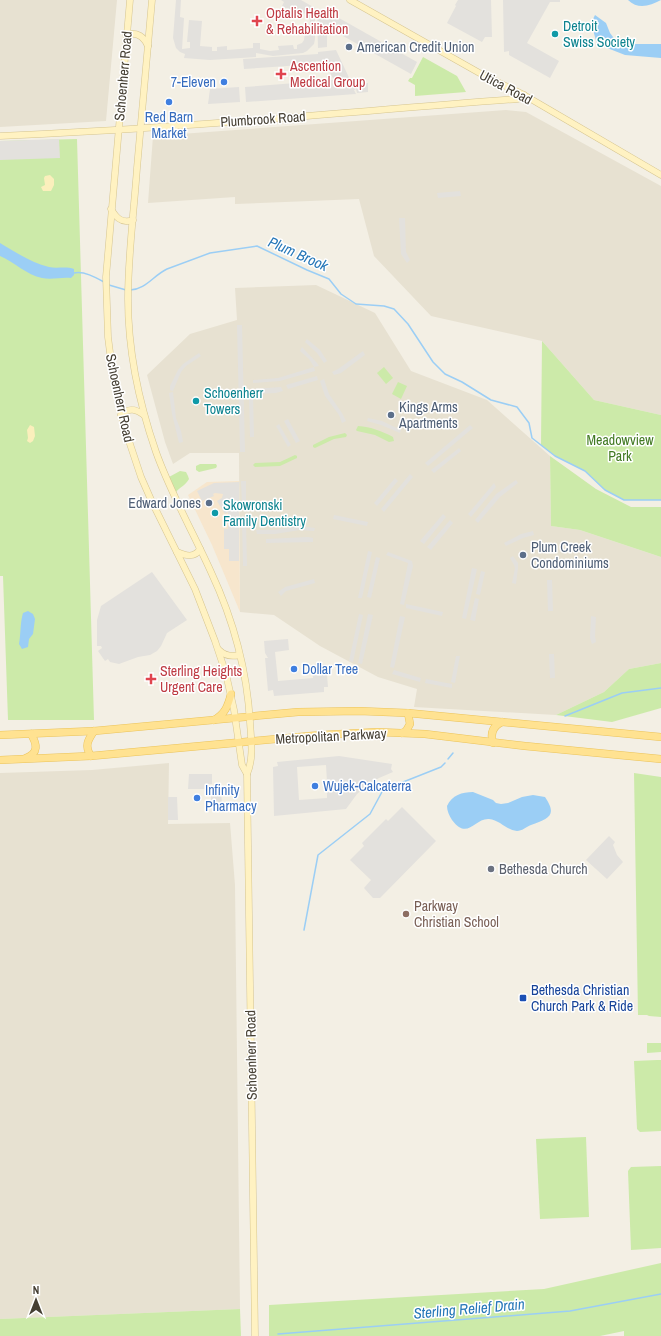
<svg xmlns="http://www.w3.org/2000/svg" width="661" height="1336" font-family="'Archivo Narrow',sans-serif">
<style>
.residential{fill:#e7e1d1}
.commercial{fill:#f7e6cd}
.green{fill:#cceaa9}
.sand{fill:#fbefbc}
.parking{fill:#e3e1dd;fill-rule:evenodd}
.water{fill:#9bcef5}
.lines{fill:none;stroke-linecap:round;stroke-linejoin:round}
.stream{stroke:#9bcef5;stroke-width:1.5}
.secondary-casing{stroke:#d6c590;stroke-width:7}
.primary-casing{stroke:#ebc35a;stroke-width:8}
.secondary{stroke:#fff2c2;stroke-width:6}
.primary{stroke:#ffe291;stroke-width:7}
.health-dot{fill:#e0444e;stroke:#fff;stroke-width:1.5}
.culture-dot{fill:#0f9aa8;stroke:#fff;stroke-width:1.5}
.service-dot{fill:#5c6f8a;stroke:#fff;stroke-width:1.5}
.shop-dot{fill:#3f7fe0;stroke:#fff;stroke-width:1.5}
.worship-dot{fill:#6b7280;stroke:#fff;stroke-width:1.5}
.education-dot{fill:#8d6e63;stroke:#fff;stroke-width:1.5}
.transit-dot{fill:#1a4fb4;stroke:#fff;stroke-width:1.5}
.labels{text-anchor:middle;stroke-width:3;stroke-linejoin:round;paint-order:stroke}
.health-label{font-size:14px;fill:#be3a42;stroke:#fff;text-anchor:start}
.culture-label{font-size:14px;fill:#0d838f;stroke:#fff;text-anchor:start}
.service-label{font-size:14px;fill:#4e5e75;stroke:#fff;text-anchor:start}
.street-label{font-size:14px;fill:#453f33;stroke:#fff}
.shop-label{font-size:14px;fill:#366cbe;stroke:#fff;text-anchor:start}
.park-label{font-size:14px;fill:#427a23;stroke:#fff}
.worship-label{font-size:14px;fill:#5b616d;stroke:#fff;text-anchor:start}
.education-label{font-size:14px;fill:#785e54;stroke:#fff;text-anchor:start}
.transit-label{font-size:14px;fill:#164399;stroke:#fff;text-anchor:start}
.water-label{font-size:15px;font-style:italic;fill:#2677b8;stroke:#fff}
</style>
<rect width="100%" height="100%" fill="#f3efe4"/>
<g class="residential">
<polygon points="0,0 117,0 106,121 0,127"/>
<polygon points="506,110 526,112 661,186 661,415 594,400 542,341 431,316 374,256 359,199 235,204 235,197 148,203 153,136"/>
<polygon points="316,285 375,313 411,371 487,400 550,456 551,526 580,530 661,557 661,663 629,669 604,692 556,715 414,707 417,689 378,677 320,646 274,615 240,612 239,453 190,453 173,464 165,442 147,375 190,334 237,320 235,288"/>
<polygon points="169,763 168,824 230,823 235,885 240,1309 0,1319 0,773 92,770"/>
</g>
<polygon class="commercial" points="239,481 239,494 240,612 212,545 188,495 207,482"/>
<g class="green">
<polygon points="423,57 457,76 466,92 415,96 415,85 408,81 410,78 412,78"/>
<polygon points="77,139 94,720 8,720 3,576 0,576 0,141"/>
<polygon points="542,341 594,400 661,415 661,500 624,500 605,490 585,471 555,456 541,445"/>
<polygon points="384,367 393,378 386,384 377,373"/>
<polygon points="398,382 407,386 401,399 392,394"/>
<path d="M358 426C371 427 382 431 393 437L394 441 389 442 375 435 357 431 356 430Z"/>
<polygon points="345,433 347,435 346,437 334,439 315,448 313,447 313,445 329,437"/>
<polygon points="295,455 297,456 297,458 280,466 255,467 253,465 255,463 280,462"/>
<polygon points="550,456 596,489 631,507 661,507 661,557 580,530 551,526"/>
<polygon points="200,464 216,464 217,466 216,468 199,472 196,470 196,466"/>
<path d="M180 471 186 472 188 476 189 479C186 485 180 487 176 492L169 477Z"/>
<polygon points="661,663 661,708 612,722 556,715 604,692 629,669"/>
<polygon points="634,773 661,777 661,1017 649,1016 647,1015 638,1015"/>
<polygon points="647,1043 661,1043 661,1052 647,1053"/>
<polygon points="657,1060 661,1060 661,1131 640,1132 637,1129 634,1061"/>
<polygon points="586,1137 589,1217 540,1219 536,1139"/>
<polygon points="661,1166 661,1248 631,1250 628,1171 631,1167"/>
<polygon points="661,1263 661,1336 624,1336 624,1331 600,1336 269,1336 269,1305 544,1289"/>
<polygon points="240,1309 241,1336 0,1336 0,1319"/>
</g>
<g class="sand">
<polygon points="50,175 54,179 54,185 51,191 43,191 41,187 45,185 44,178 45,176"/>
<polygon points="30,425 34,427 35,436 33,441 30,443 27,441 28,438 27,430"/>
</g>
<g class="parking">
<polygon points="176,0 181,0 180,17 184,18 182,49 190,48 190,42 187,42 189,20 202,21 200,46 212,47 212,51 217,51 217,47 227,46 227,50 253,48 253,43 260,43 260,49 270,51 279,50 278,46 293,45 294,49 297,49 297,45 302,43 304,40 305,32 309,32 310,19 307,15 297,9 295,13 282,6 284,2 281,0 301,0 315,8 315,39 314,44 307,51 303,53 273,56 256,53 256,57 210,60 184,58 185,54 180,52 176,48 173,38"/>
<polygon points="458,0 491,0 492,37 485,37 482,42 447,23 456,6 455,5"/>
<polygon points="503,0 560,0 560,2 550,2 527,43 559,61 550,78 509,55 509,51 504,52"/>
<polygon points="323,9 417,62 411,74 327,27 327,47 318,48 317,13 321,13"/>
<polygon points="336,50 352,84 368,83 368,92 357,93 356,89 354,90 356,94 246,102 245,87 334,80 327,67 331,65 330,63 244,69 243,59 318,54 318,52"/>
<polygon points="239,87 240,102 208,104 210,89"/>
<polygon points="59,139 60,158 0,160 0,141"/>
<polygon points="460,191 461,196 438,198 437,193"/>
<polygon points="399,218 405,218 406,252 410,260 407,263 401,254"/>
<polygon points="237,325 242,325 245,452 240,452"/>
<polygon points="307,339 320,350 327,361 324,363 317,353 305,342"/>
<polygon points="302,347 317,363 319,366 314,367 315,371 280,381 253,383 253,380 278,378 314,367 309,359 300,351"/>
<polygon points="363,351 365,355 341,373 334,375 332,372 338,369"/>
<polygon points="199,353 201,356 186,366 181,372 173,391 170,390 170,386 178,370 183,364"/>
<polygon points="317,376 318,380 288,389 286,385"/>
<polygon points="324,379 329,394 342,413 346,421 342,423 339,415 325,396 320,381"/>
<polygon points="281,387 283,391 276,393 254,394 254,389"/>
<polygon points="173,392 176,418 181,431 183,442 179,443 172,414 169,393"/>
<polygon points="253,394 254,437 250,437 249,395"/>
<polygon points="368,418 382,421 401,430 400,433 381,425 367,421"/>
<polygon points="288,419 300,441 296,443 284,421"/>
<polygon points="279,424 291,445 288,447 276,426"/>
<polygon points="470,425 473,428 428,466 425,463"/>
<polygon points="459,448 461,451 434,473 431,470"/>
<polygon points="410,474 413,477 384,512 381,509"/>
<polygon points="395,478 398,481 377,506 374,503"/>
<polygon points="516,480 518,483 500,497 478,523 475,520 496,494"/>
<polygon points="241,481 246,481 246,504 242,504"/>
<polygon points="239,482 239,561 229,561 229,549 224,549 224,529 228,529 228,512 225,514 217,501 222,498 223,494 215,493 213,494 214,496 202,501 197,491 214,483"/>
<polygon points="494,483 496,487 471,517 468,514"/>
<polygon points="443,514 446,517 424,544 420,541"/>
<polygon points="334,515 368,522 367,526 333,519"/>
<polygon points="450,520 453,523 431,550 427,547"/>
<polygon points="242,522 246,522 247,566 243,566"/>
<polygon points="300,526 315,528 314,531 300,530 275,534 257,534 256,530 274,530"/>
<polygon points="533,531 534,535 523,538 506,546 504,543 521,534"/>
<polygon points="308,537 313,538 313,542 266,543 266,539"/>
<polygon points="368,551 372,552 362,598 358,598"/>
<polygon points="388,552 412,561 413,566 404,605 400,604 408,563 386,555"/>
<polygon points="513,556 518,563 518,568 516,584 512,583 515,568 514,565 510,558"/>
<polygon points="376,557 380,558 371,598 367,597"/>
<polygon points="472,568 477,569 466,619 462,618"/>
<polygon points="481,571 485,572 480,595 476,594"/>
<polygon points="152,572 187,620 167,633 161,646 157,651 150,655 138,657 119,664 110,662 108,659 105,661 98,651 102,648 101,646 97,646 97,620 101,606"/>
<polygon points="314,579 315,583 286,591 281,596 278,592 285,587"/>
<polygon points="547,580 552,580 553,611 548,611"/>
<polygon points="475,598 479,599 475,621 470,620"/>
<polygon points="406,604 443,612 442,616 406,608"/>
<polygon points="359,614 363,615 353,662 349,661"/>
<polygon points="368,614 373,615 362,664 358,663"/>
<polygon points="400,616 405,617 394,668 390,667"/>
<polygon points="591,616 596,617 595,636 596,642 592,644 590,638"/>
<polygon points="288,639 289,650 275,652 278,681 313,678 312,665 326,664 328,687 324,687 324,692 274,696 273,690 268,691 265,658 268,658 265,653 264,641"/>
<polygon points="549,654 554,654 555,678 550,678"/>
<polygon points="456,656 460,656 455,683 451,682"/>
<polygon points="394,670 421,678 420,682 392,674"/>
<polygon points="426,679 452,684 452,688 425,683"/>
<path d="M339 756 392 764 391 769 393 772 379 778 367 785 357 794 346 809 274 816 273 767 278 766 277 762ZM326 765 327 782H330V790L327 791V798L299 800 297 767Z"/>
<polygon points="189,774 212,774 212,784 208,784 208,789 188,789"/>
<polygon points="211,791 221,791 222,804 211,804"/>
<polygon points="168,797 177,797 178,820 168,820"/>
<polygon points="402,807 436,841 380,898 373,898 364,888 371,880 350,860 364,846 362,843 386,819 388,821"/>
<polygon points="609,836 615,842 613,845 617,855 623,862 607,879 586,860"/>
</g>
<g class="water">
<path d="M628 0H661C650 6 638 10 628 0Z"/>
<polygon points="595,15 606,23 610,33 616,41 634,44 661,44 661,58 625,55 597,44 591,23"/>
<path d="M0 243C15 252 32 263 49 267 57 269 66 266 74 269V275L71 278C61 277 52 280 42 278 27 275 14 262 0 256Z"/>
<path d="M28 611 33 614 35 619 33 634 29 639 28 647 22 649 19 644C21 633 20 623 23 613Z"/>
<path d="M473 792 493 800 496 803 501 804 508 803 522 797 533 795 545 797C558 816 548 819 531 825 526 827 522 831 517 831 506 830 500 820 489 819 474 818 468 841 452 820 449 815 447 811 447 806 452 795 462 792 473 792Z"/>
</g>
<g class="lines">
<g class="stream">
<path d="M74 273C84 271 95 277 104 282"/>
<polyline points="109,285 126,290"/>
<path d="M130 290C145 290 154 275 167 269L210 253 257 246 307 270 329 279 341 294 356 304 384 306 394 309 408 324 433 362 445 374 462 382 491 400 517 407 529 423 532 438 555 456 585 471 605 490 624 500H661"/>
<polyline points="565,716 622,693 661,688"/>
<polyline points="448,759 453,753"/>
<polyline points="304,930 318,855 370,814 383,790 441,767 445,763"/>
<polyline points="278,1334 570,1311 661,1294"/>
</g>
<defs>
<g id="secondary">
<polyline points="130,0 106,277 108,337 113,376 125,429 141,477 152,502 195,589 215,641 226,674 234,710 242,765 247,774"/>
<path d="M152 0C147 56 142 112 137 168 134 211 128 255 128 299 128 351 139 403 156 452 171 494 193 532 211 572 233 619 247 671 250 722 251 739 254 758 247 774L255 1336"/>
<polyline points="350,0 483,75 524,95 661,175"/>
<path d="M126 35C137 31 144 37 148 46"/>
<path d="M0 136C173 129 345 112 518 99L521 98 524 95"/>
<path d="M111 209C116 218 122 224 133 220"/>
<path d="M121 415C129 407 136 409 144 415"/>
<path d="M177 552C186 556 195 558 200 549"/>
<path d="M219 650C225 656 231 657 239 655"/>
</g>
<g id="primary">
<path d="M214 720C225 714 228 706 231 694"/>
<polyline points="402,733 406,731 410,724 408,713"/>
<polyline points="0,735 94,731 298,712 359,711 408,713 661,737"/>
<path d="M493 743C490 733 493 726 502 722"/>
<path d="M91 756C84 746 88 740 94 731"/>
<path d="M26 758C39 753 37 744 31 734"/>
<polyline points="0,760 91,756 320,735 377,732 425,734 525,746 661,759"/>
</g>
</defs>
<use href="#secondary" class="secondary-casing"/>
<use href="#primary" class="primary-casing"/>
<use href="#secondary" class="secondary"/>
<use href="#primary" class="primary"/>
</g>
<g class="health-dot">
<path d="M255 15h4v4h4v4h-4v4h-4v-4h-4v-4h4z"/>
<path d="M279 68h4v4h4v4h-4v4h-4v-4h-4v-4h4z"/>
<path d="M149 673h4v4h4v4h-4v4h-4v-4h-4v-4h4z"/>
</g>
<g class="culture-dot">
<circle cx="555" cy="34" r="4"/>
<circle cx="196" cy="401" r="4"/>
<circle cx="215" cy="513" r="4"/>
</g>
<g class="service-dot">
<circle cx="349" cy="47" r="4"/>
<circle cx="391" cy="415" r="4"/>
<circle cx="209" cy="503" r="4"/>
<circle cx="523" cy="555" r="4"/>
</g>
<g class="shop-dot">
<circle cx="224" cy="82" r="4"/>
<circle cx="169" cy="102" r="4"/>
<circle cx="294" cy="669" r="4"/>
<circle cx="315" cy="786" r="4"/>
<circle cx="197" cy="798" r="4"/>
</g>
<circle class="worship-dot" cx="491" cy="869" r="4"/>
<circle class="education-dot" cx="406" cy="914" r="4"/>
<rect class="transit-dot" x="519" y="994" width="8" height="8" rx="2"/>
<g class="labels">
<g class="health-label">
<text x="266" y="18">Optalis Health<tspan x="266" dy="16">&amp; Rehabilitation</tspan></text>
<text x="290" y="71">Ascention<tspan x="290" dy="16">Medical Group</tspan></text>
<text x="160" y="676">Sterling Heights<tspan x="160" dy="16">Urgent Care</tspan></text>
</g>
<g class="culture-label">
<text x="563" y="31">Detroit<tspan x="563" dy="16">Swiss Society</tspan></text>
<text x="204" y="398">Schoenherr<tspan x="204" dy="16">Towers</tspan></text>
<text x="223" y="510">Skowronski<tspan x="223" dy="16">Family Dentistry</tspan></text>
</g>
<g class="service-label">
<text x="357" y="52">American Credit Union</text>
<text x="399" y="412">Kings Arms<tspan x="399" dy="16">Apartments</tspan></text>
<text x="201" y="508" text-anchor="end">Edward Jones</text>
<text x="531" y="552">Plum Creek<tspan x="531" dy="16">Condominiums</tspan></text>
</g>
<g class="street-label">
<text transform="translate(123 76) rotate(-85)" y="5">Schoenherr Road</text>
<text transform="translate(506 87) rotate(28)" y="5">Utica Road</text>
<text transform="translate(263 119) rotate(-4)" y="5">Plumbrook Road</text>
<text transform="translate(120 398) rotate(78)" y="5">Schoenherr Road</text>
<text transform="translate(331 736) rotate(-3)" y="5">Metropolitan Parkway</text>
<text transform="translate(251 1055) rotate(-91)" y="5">Schoenherr Road</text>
</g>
<g class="shop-label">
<text x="216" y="87" text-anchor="end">7-Eleven</text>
<text x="169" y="122" text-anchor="middle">Red Barn<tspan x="169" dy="16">Market</tspan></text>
<text x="302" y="674">Dollar Tree</text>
<text x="323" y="791">Wujek-Calcaterra</text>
<text x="205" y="795">Infinity<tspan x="205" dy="16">Pharmacy</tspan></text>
</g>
<g class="park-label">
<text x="620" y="445">Meadowview<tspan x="620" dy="16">Park</tspan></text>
</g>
<g class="worship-label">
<text x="499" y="874">Bethesda Church</text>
</g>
<g class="education-label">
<text x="414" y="911">Parkway<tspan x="414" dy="16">Christian School</tspan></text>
</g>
<g class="transit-label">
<text x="531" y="995">Bethesda Christian<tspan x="531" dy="16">Church Park &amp; Ride</tspan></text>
</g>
<g class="water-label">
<text transform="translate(298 254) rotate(24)" y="5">Plum Brook</text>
<text transform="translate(469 1309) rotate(-5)" y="5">Sterling Relief Drain</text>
</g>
</g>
<g transform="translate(36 1300)" stroke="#ffffff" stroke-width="3" paint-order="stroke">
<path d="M0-3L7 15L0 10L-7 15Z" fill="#453f33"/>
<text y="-6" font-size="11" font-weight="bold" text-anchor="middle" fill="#453f33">N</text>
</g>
</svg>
